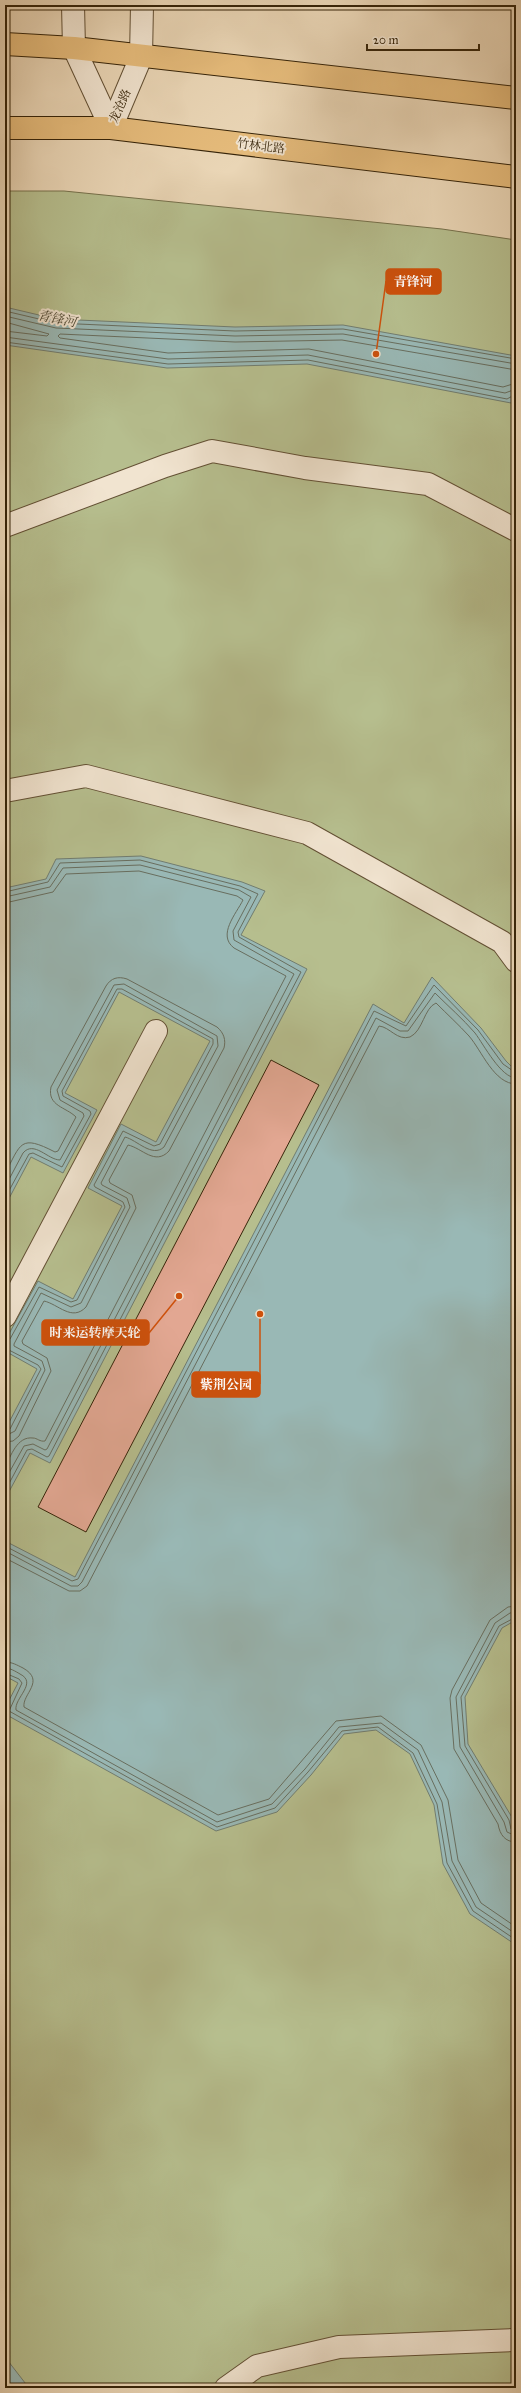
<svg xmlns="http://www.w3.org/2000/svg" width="521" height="2393" font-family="'IM FELL Great Primer','Noto Serif SC',serif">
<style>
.green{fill:#b6be8e;stroke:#76714c}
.water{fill:#99b8b5;stroke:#717d70}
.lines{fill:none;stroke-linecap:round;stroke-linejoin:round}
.shore{stroke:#686e5f;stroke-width:1}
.building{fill:#e2a792;stroke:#362409}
.minor-casing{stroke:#635034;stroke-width:24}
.major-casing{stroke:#362409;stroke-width:24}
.minor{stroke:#f1e4d0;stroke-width:22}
.major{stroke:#e5bb7b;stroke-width:22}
.labels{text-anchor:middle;stroke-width:4;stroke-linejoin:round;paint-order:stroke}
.street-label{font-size:12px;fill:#362409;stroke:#f1e4d0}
.water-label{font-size:13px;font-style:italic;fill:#4f4934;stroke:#f1e4d0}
.leader{fill:none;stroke:#cd510c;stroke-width:1.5}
.callout-dot{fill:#cd510c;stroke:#f1e4d0;stroke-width:1.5}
.callout{fill:#cd510c;stroke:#cd510c;stroke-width:1.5}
.callout-label{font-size:13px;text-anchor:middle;font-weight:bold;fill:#fff}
</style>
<rect width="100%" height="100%" fill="#ead6b6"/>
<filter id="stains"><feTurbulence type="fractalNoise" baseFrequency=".005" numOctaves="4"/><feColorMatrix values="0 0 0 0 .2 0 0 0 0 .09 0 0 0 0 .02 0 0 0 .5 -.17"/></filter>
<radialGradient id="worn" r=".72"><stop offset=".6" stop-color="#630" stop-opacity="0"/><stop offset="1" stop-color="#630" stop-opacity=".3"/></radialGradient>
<polygon class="green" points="5,191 64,191 442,229 516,240 516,2388 5,2388"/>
<g class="water">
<polygon points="5,307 56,319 235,327 343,325 516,356 516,395 511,403 307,364 167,368 5,345"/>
<polygon points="141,856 242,882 265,891 241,935 307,969 50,1463 30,1453 5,1499 5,1430 37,1369 5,1351 5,1341 38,1281 73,1299 122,1206 88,1188 121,1124 156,1142 210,1041 119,992 65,1093 97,1110 63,1173 31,1157 5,1206 5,888 46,879 56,859"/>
<polygon points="432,977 481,1028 506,1061 516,1071 516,1620 502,1628 465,1697 468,1744 513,1819 516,1839 516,1945 470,1914 443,1864 434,1805 410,1754 376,1730 344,1734 311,1775 277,1812 216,1831 5,1714 5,1708 18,1683 5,1676 5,1541 75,1577 373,1004 404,1023"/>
<polygon points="5,2357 29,2388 5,2388"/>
</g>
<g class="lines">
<g class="shore">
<polyline points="5,311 56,323 235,331 343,329 516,359"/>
<polyline points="5,316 56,328 235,336 343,334 516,364"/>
<polyline points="5,322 49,334 47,336 5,331"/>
<polyline points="5,337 168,359 308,355 505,393 516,389"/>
<polyline points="5,342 168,364 308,360 507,399 516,394"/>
<polyline points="516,370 342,340 235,342 60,334 58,336 60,338 168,353 309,349 503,387 516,383"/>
<polyline points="5,892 48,882 60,863 140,860 240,886 258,894 238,932 239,937 301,972 49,1456 47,1457 32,1449 27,1450 5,1491"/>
<polyline points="5,897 50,887 63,868 140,865 239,890 251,897 233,931 234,940 294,974 47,1449 45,1450 33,1444 24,1446 5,1480"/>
<path d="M5 903 53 892 66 874 139 871 237 896 243 900C236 914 217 935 234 948L286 976 45 1441C40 1442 37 1438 33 1438 17 1436 11 1456 5 1467"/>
<path d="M5 1174C21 1143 20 1134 55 1152L58 1151 76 1117C66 1107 47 1106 51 1087L106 986C111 978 118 976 127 979L217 1027C224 1033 226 1040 224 1048L169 1151C155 1166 142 1148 128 1145L109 1180 110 1183 132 1195 136 1208 86 1307C72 1322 58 1304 44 1301L22 1341 23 1344 47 1358 51 1371 19 1436 13 1441 5 1442"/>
<path d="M5 1187 23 1153C34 1140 48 1160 60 1160L84 1116 83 1113 60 1100 57 1090 114 985 124 984 217 1036 218 1046 164 1147C152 1158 137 1140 125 1137L101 1183 102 1185 127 1198 130 1207 81 1303 71 1307 41 1293 14 1344V1346L42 1361 45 1370 15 1431 5 1436"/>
<polyline points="5,1198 29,1154 33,1153 62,1167 91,1114 90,1111 63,1096 62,1091 117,989 122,989 213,1039 213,1044 160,1144 154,1146 123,1131 94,1185 95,1187 123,1202 125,1207 77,1300 71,1302 39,1287 10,1339 5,1342"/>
<polyline points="5,1348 38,1365 41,1369 10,1429 5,1431"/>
<polyline points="5,1546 72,1581 78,1579 374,1011 406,1026 434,985 478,1030 503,1064 516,1073"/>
<path d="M5 1551 71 1586H78L82 1582 376 1018 400 1031H408L435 993C448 1006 463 1019 475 1033 484 1045 501 1078 516 1078"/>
<path d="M5 1558 69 1591H80L87 1586 379 1026C390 1027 397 1041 410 1037 423 1031 424 1008 436 1003 447 1014 459 1025 469 1036 482 1051 494 1084 516 1084"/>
<path d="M516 1606 508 1607 490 1620 452 1690 450 1698 454 1749 498 1824C500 1835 505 1842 516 1842"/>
<polyline points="516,1612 510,1613 495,1623 456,1697 460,1747 504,1822 507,1832 516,1836"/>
<polyline points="516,1617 499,1626 461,1697 465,1746 509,1820 511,1829 516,1831"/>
<path d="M5 1662C12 1662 17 1665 23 1668 46 1681 22 1694 24 1707L218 1815 269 1799 336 1721 381 1716 421 1745 448 1800 458 1860 481 1903 516 1927"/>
<path d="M5 1668C10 1668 15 1671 20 1674 38 1683 14 1698 16 1710L217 1822 272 1804 305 1769 339 1727 381 1723 418 1750 442 1802 452 1861 476 1907 516 1934"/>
<polyline points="5,1673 19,1679 22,1683 9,1711 217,1827 275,1808 308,1772 342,1731 378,1727 413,1753 437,1804 447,1863 473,1911 516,1940"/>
</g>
</g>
<polygon class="building" points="271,1060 319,1085 86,1532 38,1507"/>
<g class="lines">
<defs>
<g id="minor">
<polyline points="73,5 74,48 111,128"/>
<polyline points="111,128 141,57 142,5"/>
<polyline points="5,526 165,466 212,451 305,468 428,484 516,530"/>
<polyline points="5,791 86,776 307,833 502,942 516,961"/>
<polyline points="5,1316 156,1031"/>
<polyline points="226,2388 257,2366 339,2347 516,2340"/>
</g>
<g id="major">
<polyline points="5,44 74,48 516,98"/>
<polyline points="5,128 111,128 516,177"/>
</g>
</defs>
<use href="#minor" class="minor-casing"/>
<use href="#major" class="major-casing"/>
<use href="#minor" class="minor"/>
<use href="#major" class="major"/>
</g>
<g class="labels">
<g class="street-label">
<text transform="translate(120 106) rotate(-66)" y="4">龙沧路</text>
<text transform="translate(261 146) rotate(7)" y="4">竹林北路</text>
</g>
<g class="water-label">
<text transform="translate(57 318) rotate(11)" y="5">青锋河</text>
</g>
</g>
<path class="leader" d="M376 354L386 281M179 1296L149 1333M260 1314L260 1384"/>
<g class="callout-dot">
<circle cx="376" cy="354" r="4"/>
<circle cx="179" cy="1296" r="4"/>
<circle cx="260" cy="1314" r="4"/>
</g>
<g class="callout">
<rect x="386" y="269" width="55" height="25" rx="4"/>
<rect x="42" y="1320" width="107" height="25" rx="4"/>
<rect x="192" y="1372" width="68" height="25" rx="4"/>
</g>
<g class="callout-label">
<text x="413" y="286">青锋河</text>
<text x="95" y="1337">时来运转摩天轮</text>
<text x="226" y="1389">紫荆公园</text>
</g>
<rect width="521" height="2393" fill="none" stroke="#ead6b6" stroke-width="20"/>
<rect x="6" y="6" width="509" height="2381" fill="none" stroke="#362409" stroke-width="2"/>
<rect x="10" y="10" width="501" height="2373" fill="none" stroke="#362409"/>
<path d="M367 44v6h112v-6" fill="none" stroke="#362409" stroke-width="2"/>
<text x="373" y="44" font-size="12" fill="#362409" stroke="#f1e4d0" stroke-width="3" paint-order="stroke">20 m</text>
<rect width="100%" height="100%" filter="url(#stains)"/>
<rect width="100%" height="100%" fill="url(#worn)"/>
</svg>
